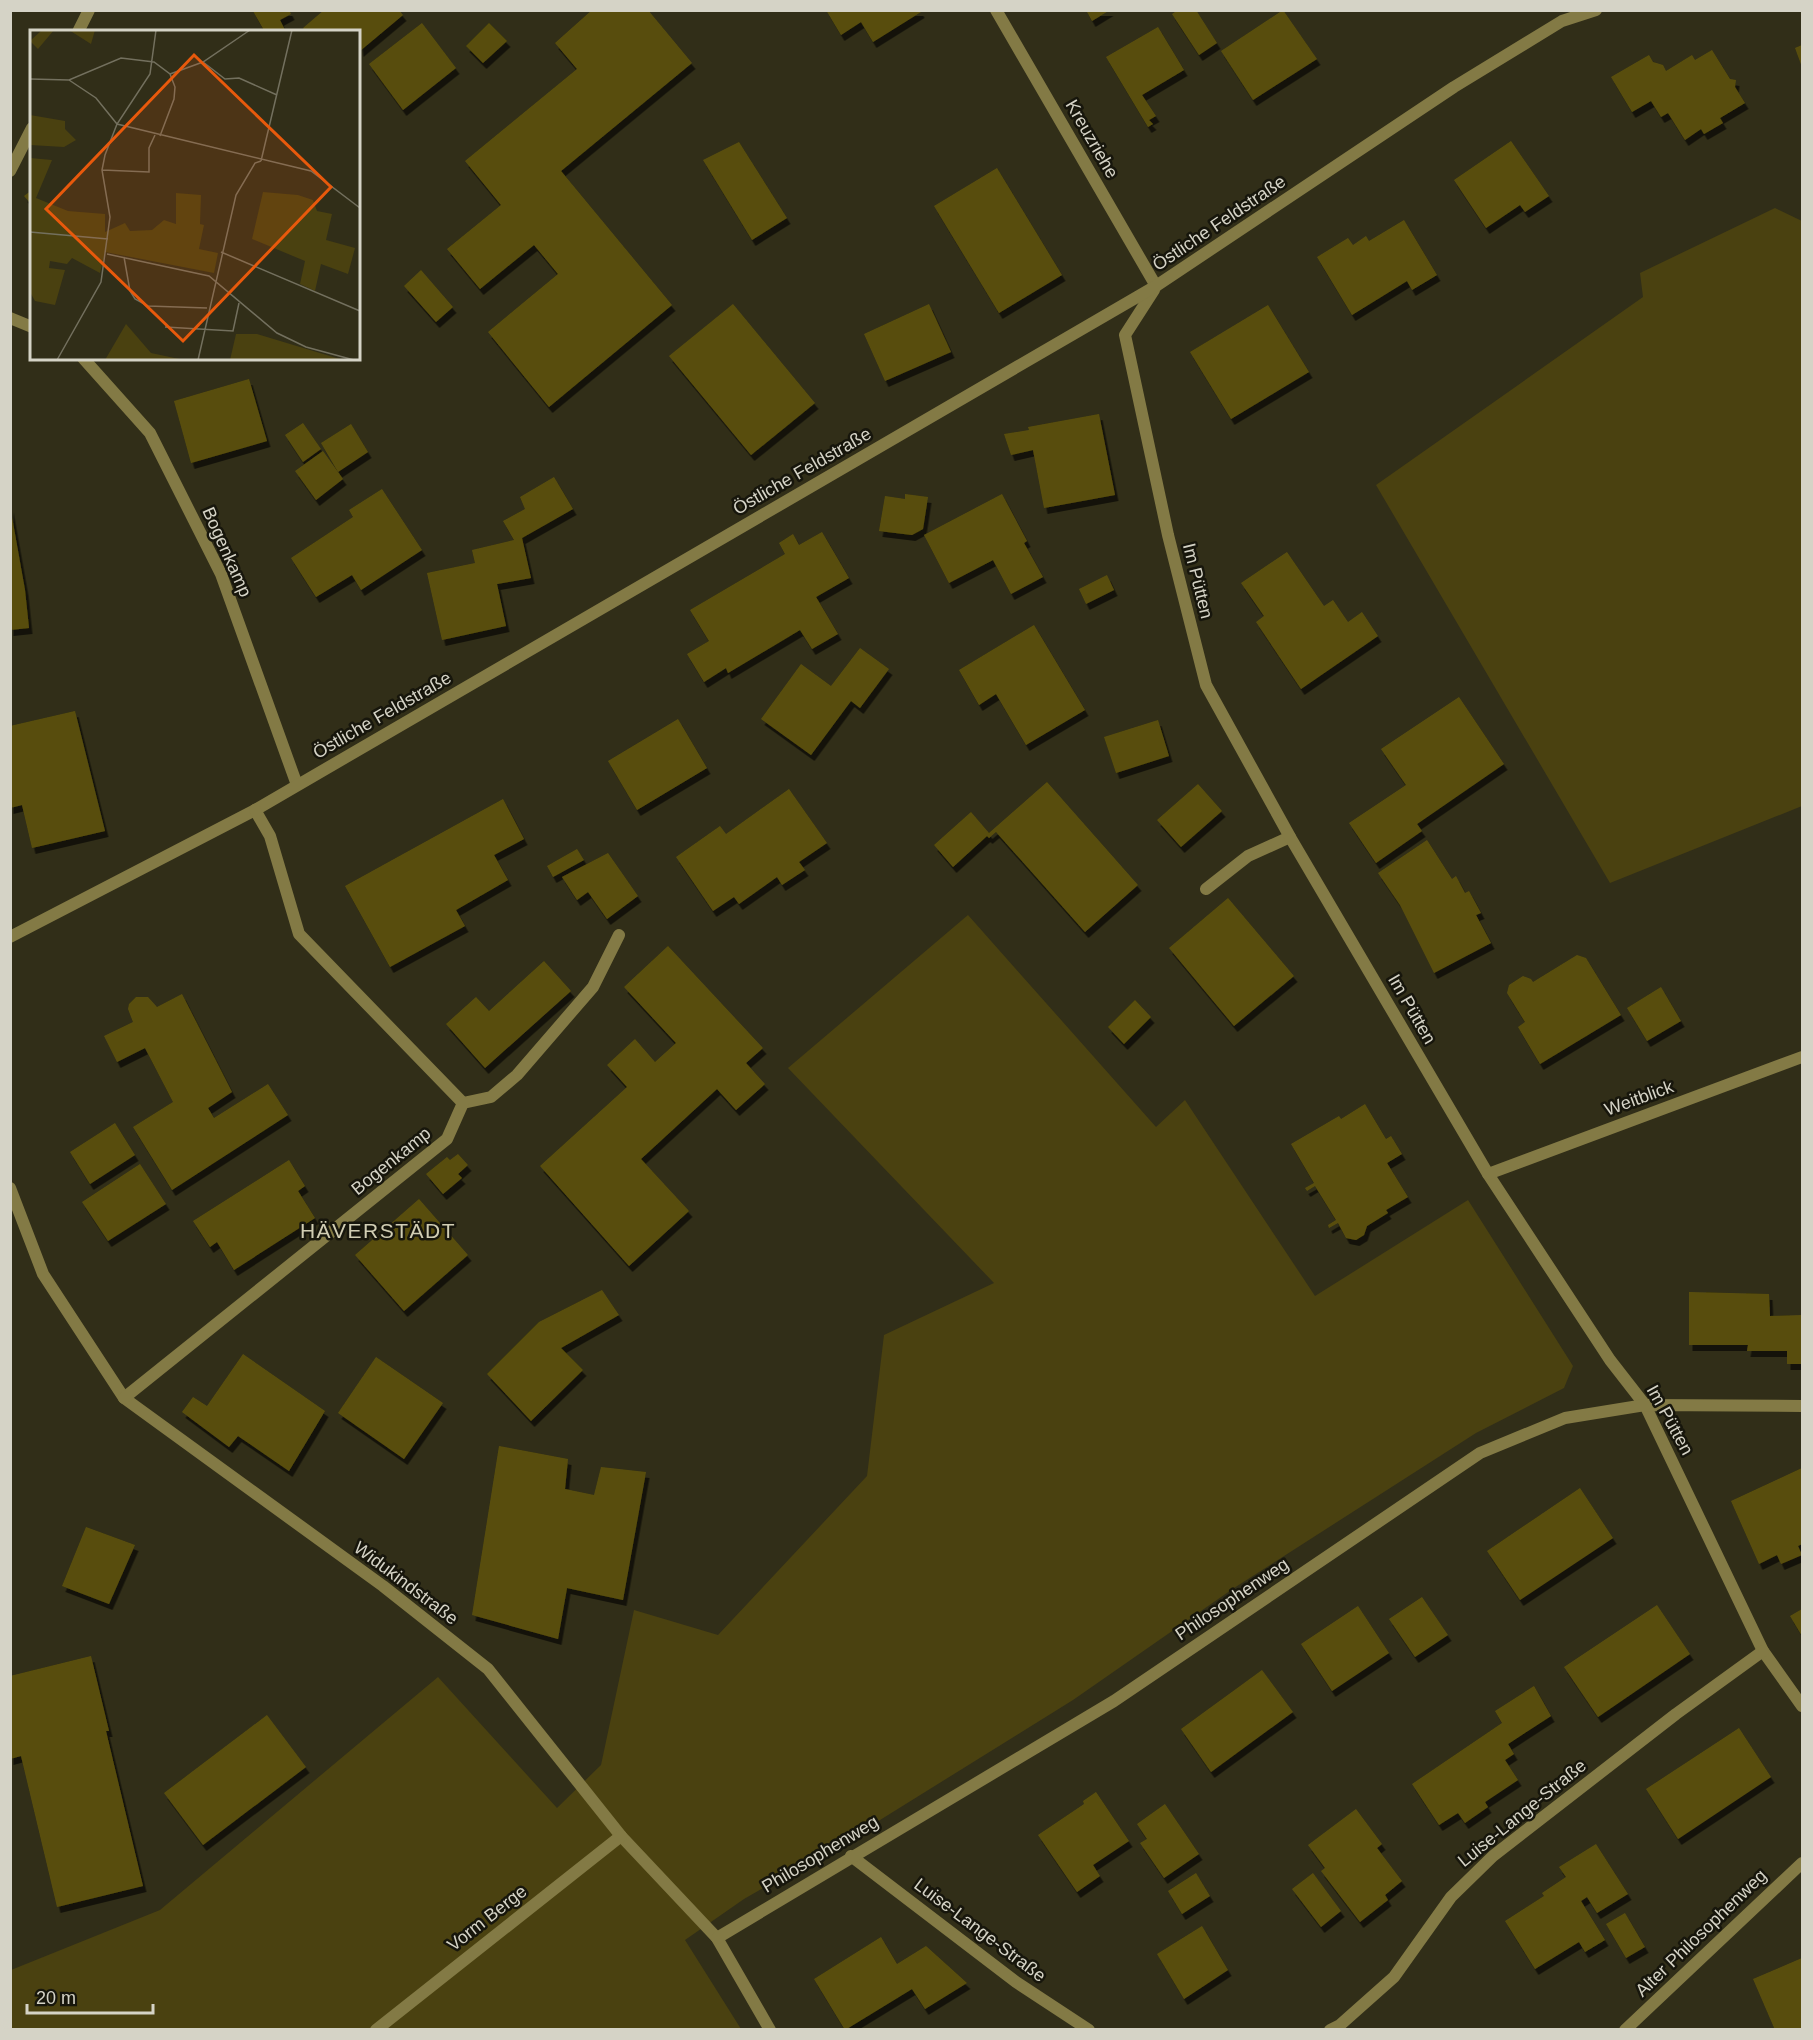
<svg xmlns="http://www.w3.org/2000/svg" width="1813" height="2040" font-family="Arial,sans-serif">
<style>
.green{fill:#4a4110}
.building{fill:#594e0c;filter:url(#shadow)}
.lines{fill:none;stroke-linecap:round;stroke-linejoin:round}
.service{stroke:#837a45;stroke-width:12}
.minor{stroke:#837a45;stroke-width:12}
.labels{text-anchor:middle;stroke-width:5;stroke-linejoin:round;paint-order:stroke}
.street-label{font-size:18px;fill:#d5d3c6;stroke:#17160c}
.quarter-label{font-size:21px;letter-spacing:1.5px;fill:#d1cdb3;stroke:#17160c}
.inset-road{fill:none;stroke:#73705e;stroke-width:1.5}
.view{fill:#e8590c;fill-opacity:0.15;stroke:#e8590c;stroke-width:3}
.inset-edge{fill:none;stroke:#d5d3c6;stroke-width:3}
</style>
<defs>
<filter id="shadow"><feDropShadow dx="3.5" dy="6" stdDeviation="0" flood-color="#0009"/></filter>
</defs>
<rect width="100%" height="100%" fill="#312e18"/>
<g class="green">
<polygon points="1775,208 1802,221 1802,806 1610,883 1376,485 1643,297 1640,273"/>
<polygon points="968,915 1156,1127 1185,1100 1315,1296 1468,1200 1573,1366 1564,1388 1476,1433 1234,1588 1073,1700 872,1825 744,1899 685,1940 741,2029 11,2030 11,1970 160,1910 438,1677 557,1808 601,1765 634,1610 718,1635 867,1476 884,1335 994,1283 788,1068"/>
</g>
<g class="building">
<polygon points="254,10 289,10 291,14 280,20 286,32 265,32 253,11"/>
<polygon points="324,10 399,10 403,15 360,51 358,32 306,32 303,28"/>
<polygon points="592,10 648,10 692,63 561,171 672,305 549,407 488,332 558,274 534,245 480,289 447,249 501,205 465,161 577,69 555,43"/>
<polygon points="826,10 920,10 921,12 873,42 861,22 841,35"/>
<polygon points="1086,10 1110,10 1092,21"/>
<polygon points="1178,10 1196,10 1217,43 1199,55 1172,14"/>
<polygon points="1283,10 1317,59 1253,100 1221,51"/>
<polygon points="422,23 456,68 403,110 369,64"/>
<polygon points="489,23 507,41 483,63 466,46"/>
<polygon points="1158,27 1184,70 1142,95 1156,116 1149,120 1153,124 1148,127 1106,57"/>
<polygon points="1802,45 1802,67 1795,48"/>
<polygon points="1712,50 1730,79 1736,80 1735,87 1745,103 1720,118 1723,123 1704,134 1701,129 1685,140 1668,113 1661,117 1651,101 1632,112 1611,77 1649,55 1653,62 1663,65 1666,71 1692,55 1695,60"/>
<polygon points="1511,141 1549,196 1525,212 1520,205 1486,228 1454,180"/>
<polygon points="739,142 787,218 752,240 703,160"/>
<polygon points="997,168 1062,275 999,313 934,206"/>
<polygon points="32,190 32,205 24,196"/>
<polygon points="1404,220 1437,275 1412,290 1407,281 1352,315 1317,257 1348,238 1353,245 1366,236 1369,241"/>
<polygon points="421,270 453,307 436,322 404,286"/>
<polygon points="733,304 815,403 751,455 669,356"/>
<polygon points="929,304 951,352 885,381 864,334"/>
<polygon points="1268,305 1309,372 1231,419 1190,352"/>
<polygon points="249,379 267,441 191,463 174,401"/>
<polygon points="1099,414 1115,495 1044,508 1033,450 1011,455 1004,434 1029,430 1028,427"/>
<polygon points="303,423 321,449 303,462 285,435"/>
<polygon points="351,424 368,452 338,472 321,443"/>
<polygon points="323,451 343,479 316,500 295,471"/>
<polygon points="554,477 573,509 522,538 531,578 497,584 506,626 442,640 427,573 475,563 472,550 514,540 503,521 525,509 520,497"/>
<polygon points="382,489 422,550 361,590 352,575 316,597 291,558 353,517 349,510"/>
<polygon points="905,494 928,497 923,529 912,535 879,531 885,496 905,499"/>
<polygon points="1002,494 1027,541 1024,543 1043,577 1011,594 993,560 949,583 924,535"/>
<polygon points="10,506 25,590 29,628 10,630"/>
<polygon points="822,532 849,578 816,597 838,634 812,649 800,630 728,673 726,668 704,682 687,654 709,641 690,610 785,554 779,543 793,534 799,545"/>
<polygon points="1287,552 1324,606 1333,600 1348,622 1362,612 1378,636 1301,689 1256,622 1264,616 1241,583"/>
<polygon points="1107,575 1114,590 1086,604 1079,589"/>
<polygon points="1034,625 1085,710 1026,745 996,694 979,705 959,670"/>
<polygon points="860,648 889,669 860,708 851,701 811,755 761,719 801,664 831,686"/>
<polygon points="1459,697 1504,764 1417,824 1422,831 1376,863 1349,823 1406,785 1381,749"/>
<polygon points="75,711 105,831 32,848 22,805 10,808 10,726"/>
<polygon points="678,719 707,768 637,810 608,761"/>
<polygon points="1158,720 1169,756 1116,773 1104,737"/>
<polygon points="1047,782 1138,885 1085,932 996,832 989,838 987,836 953,867 934,845 971,812 989,833"/>
<polygon points="1198,784 1222,811 1181,847 1157,820"/>
<polygon points="789,789 827,843 799,862 805,870 782,885 777,877 739,904 734,897 713,911 676,857 720,826 726,834"/>
<polygon points="503,799 524,839 494,855 508,880 456,910 465,926 390,967 345,886"/>
<polygon points="1427,840 1452,879 1456,876 1465,893 1469,891 1481,913 1476,915 1491,943 1434,973 1400,905 1378,873"/>
<polygon points="577,849 584,860 553,877 547,866"/>
<polygon points="608,853 638,896 607,919 588,892 577,900 562,877"/>
<polygon points="1228,898 1294,976 1234,1026 1169,948"/>
<polygon points="668,946 763,1048 746,1063 765,1084 736,1110 717,1089 641,1159 689,1211 629,1266 540,1166 627,1087 607,1065 635,1039 655,1062 676,1043 624,987"/>
<polygon points="1577,955 1586,958 1621,1015 1540,1064 1518,1027 1525,1022 1507,993 1509,985 1523,976 1531,979 1533,982"/>
<polygon points="544,961 571,991 485,1068 446,1024 476,997 489,1011"/>
<polygon points="1661,987 1681,1021 1647,1041 1627,1008"/>
<polygon points="182,994 232,1092 208,1108 214,1118 268,1084 288,1115 172,1190 133,1127 173,1102 145,1048 117,1062 104,1036 133,1022 128,1009 129,1004 136,997 148,997 157,1007"/>
<polygon points="1135,1000 1151,1017 1124,1044 1108,1027"/>
<polygon points="1365,1104 1386,1139 1391,1136 1402,1154 1387,1163 1408,1197 1386,1210 1388,1213 1367,1226 1364,1235 1356,1240 1346,1238 1338,1223 1329,1228 1328,1225 1336,1220 1315,1186 1307,1191 1305,1188 1314,1183 1291,1144 1339,1116 1341,1119"/>
<polygon points="115,1123 135,1155 90,1184 70,1152"/>
<polygon points="458,1154 468,1165 458,1174 462,1178 443,1194 426,1174 447,1157 450,1160"/>
<polygon points="289,1160 305,1186 298,1191 315,1218 234,1270 217,1242 210,1247 193,1221"/>
<polygon points="140,1164 166,1204 108,1241 82,1202"/>
<polygon points="419,1199 468,1255 404,1311 355,1255"/>
<polygon points="602,1290 619,1315 561,1348 583,1370 531,1421 487,1374 539,1322"/>
<polygon points="1689,1292 1769,1294 1770,1316 1802,1315 1802,1364 1787,1364 1787,1351 1747,1351 1748,1345 1689,1345"/>
<polygon points="243,1354 325,1411 289,1471 238,1436 229,1447 182,1412 193,1397 207,1406"/>
<polygon points="376,1357 443,1403 404,1459 338,1413"/>
<polygon points="499,1446 568,1459 565,1489 594,1495 601,1467 646,1472 623,1600 567,1588 558,1639 472,1615"/>
<polygon points="1802,1468 1802,1544 1798,1546 1802,1555 1781,1564 1777,1555 1759,1564 1731,1501"/>
<polygon points="1580,1488 1613,1538 1520,1600 1487,1551"/>
<polygon points="86,1527 135,1545 109,1604 62,1586"/>
<polygon points="1422,1597 1448,1635 1415,1657 1389,1619"/>
<polygon points="1657,1605 1690,1654 1598,1717 1564,1667"/>
<polygon points="1358,1606 1389,1653 1332,1691 1301,1644"/>
<polygon points="1802,1609 1802,1636 1790,1616"/>
<polygon points="91,1656 109,1731 106,1731 143,1886 57,1907 21,1756 10,1759 10,1676"/>
<polygon points="1262,1670 1293,1712 1211,1772 1181,1729"/>
<polygon points="1534,1686 1551,1716 1508,1744 1514,1754 1505,1760 1518,1780 1485,1802 1488,1807 1465,1823 1458,1813 1439,1825 1412,1784 1502,1723 1495,1711"/>
<polygon points="267,1715 306,1767 203,1845 164,1793"/>
<polygon points="1739,1728 1771,1777 1678,1839 1646,1789"/>
<polygon points="1096,1792 1129,1841 1093,1865 1100,1876 1077,1892 1038,1835 1084,1804 1083,1801"/>
<polygon points="1165,1804 1199,1854 1164,1878 1140,1843 1147,1839 1137,1824"/>
<polygon points="1356,1809 1382,1844 1377,1848 1402,1881 1385,1895 1388,1900 1360,1922 1321,1871 1325,1868 1308,1845"/>
<polygon points="1596,1844 1628,1894 1597,1913 1587,1897 1581,1901 1605,1940 1585,1952 1579,1942 1535,1969 1505,1921 1544,1896 1542,1893 1566,1877 1559,1867"/>
<polygon points="1196,1873 1210,1896 1182,1914 1168,1891"/>
<polygon points="1313,1873 1341,1911 1321,1927 1292,1889"/>
<polygon points="1625,1913 1645,1947 1626,1958 1606,1924"/>
<polygon points="1202,1926 1228,1970 1184,1999 1157,1954"/>
<polygon points="881,1937 897,1964 926,1946 967,1983 925,2009 912,1989 845,2030 814,1979"/>
<polygon points="1802,1958 1802,2030 1775,2030 1753,1979"/>
</g>
<g class="lines">
<g class="service">
<polyline points="1206,889 1248,856 1290,837"/>
<polyline points="463,1103 491,1097 517,1075 593,987 619,935"/>
</g>
<g class="minor">
<polyline points="996,10 1156,286"/>
<polyline points="78,32 89,10"/>
<polyline points="10,171 32,128"/>
<polyline points="1154,290 1125,335 1168,535 1206,685 1290,837 1488,1174 1610,1360 1645,1405 1763,1651 1802,1706"/>
<polyline points="10,318 32,327"/>
<polyline points="83,358 150,433 221,574 297,785"/>
<polyline points="10,937 255,810 1156,286 1454,87 1562,21 1596,10"/>
<polyline points="1488,1174 1802,1057"/>
<polyline points="10,1188 43,1274 124,1398 383,1586 488,1669 621,1836 717,1938 770,2030"/>
<polyline points="124,1398 447,1139 463,1103 299,934 270,836 255,810"/>
<polyline points="851,1856 1016,1982 1089,2030"/>
<polyline points="717,1938 1114,1701 1480,1453 1565,1418 1645,1405 1802,1406"/>
<polyline points="376,2030 621,1836"/>
<polyline points="1330,2030 1340,2025 1394,1977 1451,1897 1493,1856 1676,1714 1763,1651"/>
<polyline points="1625,2030 1802,1863"/>
</g>
</g>
<g class="labels">
<g class="street-label">
<text transform="translate(1092 139) rotate(60)" y="6">Kreuzriehe</text>
<text transform="translate(1219 223) rotate(-34)" y="6">Östliche Feldstraße</text>
<text transform="translate(802 471) rotate(-30)" y="6">Östliche Feldstraße</text>
<text transform="translate(227 552) rotate(66)" y="6">Bogenkamp</text>
<text transform="translate(1198 581) rotate(76)" y="6">Im Pütten</text>
<text transform="translate(382 715) rotate(-30)" y="6">Östliche Feldstraße</text>
<text transform="translate(1412 1009) rotate(60)" y="6">Im Pütten</text>
<text transform="translate(1639 1098) rotate(-20)" y="6">Weitblick</text>
<text transform="translate(391 1161) rotate(-39)" y="6">Bogenkamp</text>
<text transform="translate(1670 1420) rotate(61)" y="6">Im Pütten</text>
<text transform="translate(406 1583) rotate(37)" y="6">Widukindstraße</text>
<text transform="translate(1232 1599) rotate(-34)" y="6">Philosophenweg</text>
<text transform="translate(1522 1813) rotate(-39)" y="6">Luise-Lange-Straße</text>
<text transform="translate(820 1854) rotate(-31)" y="6">Philosophenweg</text>
<text transform="translate(487 1918) rotate(-38)" y="6">Vorm Berge</text>
<text transform="translate(980 1930) rotate(37)" y="6">Luise-Lange-Straße</text>
<text transform="translate(1701 1933) rotate(-44)" y="6">Alter Philosophenweg</text>
</g>
<g class="quarter-label">
<text x="378" y="1238">HÄVERSTÄDT</text>
</g>
</g>
<g transform="translate(30 30)">
<rect width="330" height="330" fill="#312e18"/>
<path d="M12 0H24L8 19 0 11ZM39 0H65L61 14ZM0 85 35 91V99L46 110 34 117 0 115ZM0 128 22 130 6 168 38 181 75 184V202L95 193 100 201 122 200 134 190 146 194V163L171 165 170 194 174 195 169 219 188 223 184 243 75 222 70 243 42 228 37 234 20 231 19 238 35 240 25 275 5 271 0 262ZM233 162 268 165 283 170 287 181 302 184 296 210 325 218 318 244 291 234 285 261 270 254 275 231 222 209ZM96 294 121 323 154 330H75ZM206 304H227L313 330H200Z" fill="#4a4110"/>
<path class="inset-road" d="M173 32 195 49 209 48 247 65M140 44 173 32 220 0M0 49 39 50 91 28 124 32 140 44 145 57 144 69 130 106M39 50 66 68 87 94 281 141 330 178M231 131 262 0M72 140 119 142V118L125 105M0 202 78 209M191 222 330 281M77 224 179 246 247 303 276 317 324 330M94 227 100 261 105 269 118 276 177 278M135 297 203 301 209 273M27 330 71 252 80 187 72 140 75 125 87 94 120 44 126 0M168 330 206 165 225 133 231 131"/>
<path class="view" d="M164 25 301 157 153 311 16 179Z"/>
<rect width="330" height="330" class="inset-edge"/>
</g>
<rect width="1813" height="2040" fill="none" stroke="#d5d3c6" stroke-width="24"/>
<path d="M27 2004v9h126v-9" fill="none" stroke="#d5d3c6" stroke-width="3"/>
<text x="36" y="2004" font-size="18" fill="#d5d3c6" stroke="#17160c" stroke-width="4.5" paint-order="stroke">20 m</text>
</svg>
